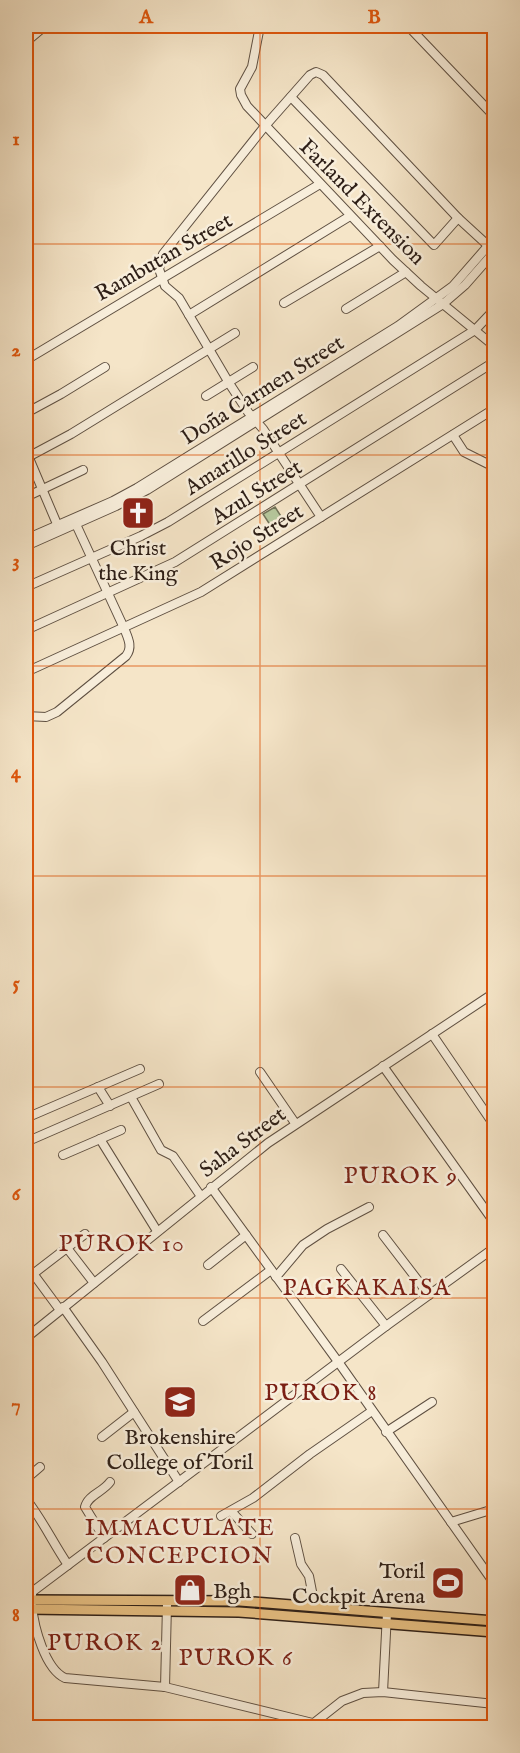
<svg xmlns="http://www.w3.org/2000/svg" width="520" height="1753" font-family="'IM FELL English',serif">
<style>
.pitch{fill:#b5c69b;stroke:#717258;stroke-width:1.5}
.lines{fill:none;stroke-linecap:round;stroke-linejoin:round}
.minor-casing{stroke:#5f5042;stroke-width:10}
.major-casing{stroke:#2d1e16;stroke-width:12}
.minor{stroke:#f8eedb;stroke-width:8}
.major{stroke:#eac284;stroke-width:9}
.grid{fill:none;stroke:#df560c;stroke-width:1.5;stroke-opacity:0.55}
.labels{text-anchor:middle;stroke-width:5;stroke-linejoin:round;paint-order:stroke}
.street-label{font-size:22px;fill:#2d1e16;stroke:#f8eedb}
.poi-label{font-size:22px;fill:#2d1e16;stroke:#f8eedb}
.neighbourhood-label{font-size:24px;letter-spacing:1.5px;fill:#7a1f14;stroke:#f8eedb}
.neatline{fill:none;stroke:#df560c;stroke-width:2}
.grid-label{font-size:20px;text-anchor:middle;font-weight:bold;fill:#df560c}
</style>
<rect width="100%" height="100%" fill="#f5e5c8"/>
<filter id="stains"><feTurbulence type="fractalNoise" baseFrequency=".00333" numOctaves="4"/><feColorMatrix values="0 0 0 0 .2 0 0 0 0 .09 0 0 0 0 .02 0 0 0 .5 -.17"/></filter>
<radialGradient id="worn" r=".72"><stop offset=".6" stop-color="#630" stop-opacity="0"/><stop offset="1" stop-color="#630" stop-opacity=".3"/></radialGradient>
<polygon class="pitch" points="275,507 286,524 274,531 263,514"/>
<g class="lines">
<defs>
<g id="minor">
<polyline points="260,26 252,67 240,89 241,95 247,106 393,260 421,286 494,346"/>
<polyline points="408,26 494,116"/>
<polyline points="26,42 45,26"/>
<polyline points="291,97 434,245 458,218"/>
<polyline points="284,303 380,246"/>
<polyline points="346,309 406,272"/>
<polyline points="189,315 350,216"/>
<polyline points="26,360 320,184"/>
<polyline points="206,396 253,367"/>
<polyline points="26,413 61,394 105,367"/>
<polyline points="453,435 464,452 494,467"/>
<polyline points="26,451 57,524"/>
<polyline points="28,457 71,434 235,333"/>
<polyline points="26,497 83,470"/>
<polyline points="321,517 263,429 248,412 229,383 179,298 165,286 159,269 163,254 265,126 310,75 316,72 323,75 458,218 494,251"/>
<polyline points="26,539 113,501 137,488 398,326 453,286 494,239"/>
<polyline points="26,546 116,506 147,490 443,304 465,285 494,252"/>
<polyline points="26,587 141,536 168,522 475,330 494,310"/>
<polyline points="26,630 175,562 494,362"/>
<polyline points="26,672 201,592 494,409"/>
<path d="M26 716 46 717 57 712 126 656C133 647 128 638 124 628L74 520"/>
<polyline points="432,1034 494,1125"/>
<polyline points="383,1066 494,1222"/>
<polyline points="260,1072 295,1123"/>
<polyline points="98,1087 110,1106"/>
<polyline points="131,1097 161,1150 173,1156 200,1195"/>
<polyline points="26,1118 140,1069"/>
<polyline points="100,1139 157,1231"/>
<polyline points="26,1142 159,1084"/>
<polyline points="63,1155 121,1130"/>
<polyline points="211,1187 339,1363 494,1583"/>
<polyline points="383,1235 429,1295"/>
<polyline points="67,1248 94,1283"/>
<polyline points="26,1264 60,1310"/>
<polyline points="208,1265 246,1235"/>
<polyline points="341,1269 386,1326"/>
<polyline points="33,1274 85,1234"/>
<polyline points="276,1277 303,1245 327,1229 369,1207"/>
<polyline points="63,1307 102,1362 179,1482"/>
<polyline points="203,1321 271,1270"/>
<polyline points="26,1338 268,1143 494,993"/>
<polyline points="386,1432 432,1402"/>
<polyline points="102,1437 134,1412"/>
<polyline points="26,1479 40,1467"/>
<path d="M26 1499C42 1519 53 1543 68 1565"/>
<polyline points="232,1512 252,1534"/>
<polyline points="221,1516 253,1498 310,1454 372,1411"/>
<polyline points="451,1522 494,1509"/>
<path d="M104 1538 85 1507C88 1495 103 1492 110 1482"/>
<polyline points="295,1538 301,1564 309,1576 315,1607"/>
<polyline points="26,1574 32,1594"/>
<polyline points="32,1592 386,1326 494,1248"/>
<path d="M32 1606C34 1627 45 1669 65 1678L165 1687 333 1728"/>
<polyline points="165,1687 167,1605"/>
<polyline points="383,1692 387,1613"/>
<polyline points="314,1723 342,1701 363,1693 383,1692 494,1704"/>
</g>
<g id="major">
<polyline points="26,1600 240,1601 494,1621"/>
<polyline points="26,1609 239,1612 494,1632"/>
</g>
</defs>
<use href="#minor" class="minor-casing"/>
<use href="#major" class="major-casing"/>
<use href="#minor" class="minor"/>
<use href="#major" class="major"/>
</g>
<path class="grid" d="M260 26V1728M26 244H494M26 455H494M26 666H494M26 876H494M26 1087H494M26 1298H494M26 1509H494"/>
<defs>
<symbol id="church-square" viewBox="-11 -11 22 22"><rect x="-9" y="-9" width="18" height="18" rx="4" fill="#8f2418" stroke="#f8eedb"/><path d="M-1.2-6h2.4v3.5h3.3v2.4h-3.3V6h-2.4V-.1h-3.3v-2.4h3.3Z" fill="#fff"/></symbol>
<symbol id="university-square" viewBox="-11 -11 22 22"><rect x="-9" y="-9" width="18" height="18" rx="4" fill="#8f2418" stroke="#f8eedb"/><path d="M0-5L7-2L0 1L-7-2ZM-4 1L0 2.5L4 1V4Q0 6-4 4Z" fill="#fff"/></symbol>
<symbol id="stadium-square" viewBox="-11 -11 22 22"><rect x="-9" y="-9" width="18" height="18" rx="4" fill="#8f2418" stroke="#f8eedb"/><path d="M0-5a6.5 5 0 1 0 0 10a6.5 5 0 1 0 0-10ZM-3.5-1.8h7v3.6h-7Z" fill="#fff"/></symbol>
<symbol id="shop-square" viewBox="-11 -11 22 22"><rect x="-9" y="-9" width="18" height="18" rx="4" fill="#8f2418" stroke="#f8eedb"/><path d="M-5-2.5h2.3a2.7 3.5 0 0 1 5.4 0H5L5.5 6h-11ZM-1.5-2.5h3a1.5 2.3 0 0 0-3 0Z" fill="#fff"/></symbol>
</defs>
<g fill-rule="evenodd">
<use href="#church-square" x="119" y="494" width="38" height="38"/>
<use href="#university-square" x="161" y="1383" width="38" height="38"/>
<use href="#stadium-square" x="429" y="1564" width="38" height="38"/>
<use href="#shop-square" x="171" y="1571" width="38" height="38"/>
</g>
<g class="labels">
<g class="street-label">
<text transform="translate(363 201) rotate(45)" y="8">Farland Extension</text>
<text transform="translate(163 256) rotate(-30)" y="8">Rambutan Street</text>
<text transform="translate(262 389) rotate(-32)" y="8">Doña Carmen Street</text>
<text transform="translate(245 452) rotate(-32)" y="8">Amarillo Street</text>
<text transform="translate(256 491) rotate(-32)" y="8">Azul Street</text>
<text transform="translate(256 536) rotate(-32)" y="8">Rojo Street</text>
<text transform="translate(242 1141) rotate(-37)" y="8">Saha Street</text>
</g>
<g class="poi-label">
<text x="138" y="555">Christ<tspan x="138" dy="25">the King</tspan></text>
<text x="180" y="1444">Brokenshire<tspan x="180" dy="25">College of Toril</tspan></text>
<text x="425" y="1578" text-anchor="end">Toril<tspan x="425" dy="25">Cockpit Arena</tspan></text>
<text x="213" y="1598" text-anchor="start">Bgh</text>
</g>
<g class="neighbourhood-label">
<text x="401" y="1183">PUROK 9</text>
<text x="122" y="1251">PUROK 10</text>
<text x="367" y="1295">PAGKAKAISA</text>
<text x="321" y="1400">PUROK 8</text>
<text x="180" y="1535">IMMACULATE<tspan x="180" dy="28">CONCEPCION</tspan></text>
<text x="105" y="1650">PUROK 2</text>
<text x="236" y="1665">PUROK 6</text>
</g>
</g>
<rect width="520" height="1753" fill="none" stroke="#f5e5c8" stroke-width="66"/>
<rect x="33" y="33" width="454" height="1687" class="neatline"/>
<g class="grid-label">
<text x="146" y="23">A</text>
<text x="374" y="23">B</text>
<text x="16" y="145">1</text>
<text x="16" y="356">2</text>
<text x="16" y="567">3</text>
<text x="16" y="778">4</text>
<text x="16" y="989">5</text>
<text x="16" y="1200">6</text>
<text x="16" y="1411">7</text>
<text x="16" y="1621">8</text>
</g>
<rect width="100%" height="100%" filter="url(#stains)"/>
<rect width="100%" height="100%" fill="url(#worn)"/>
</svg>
